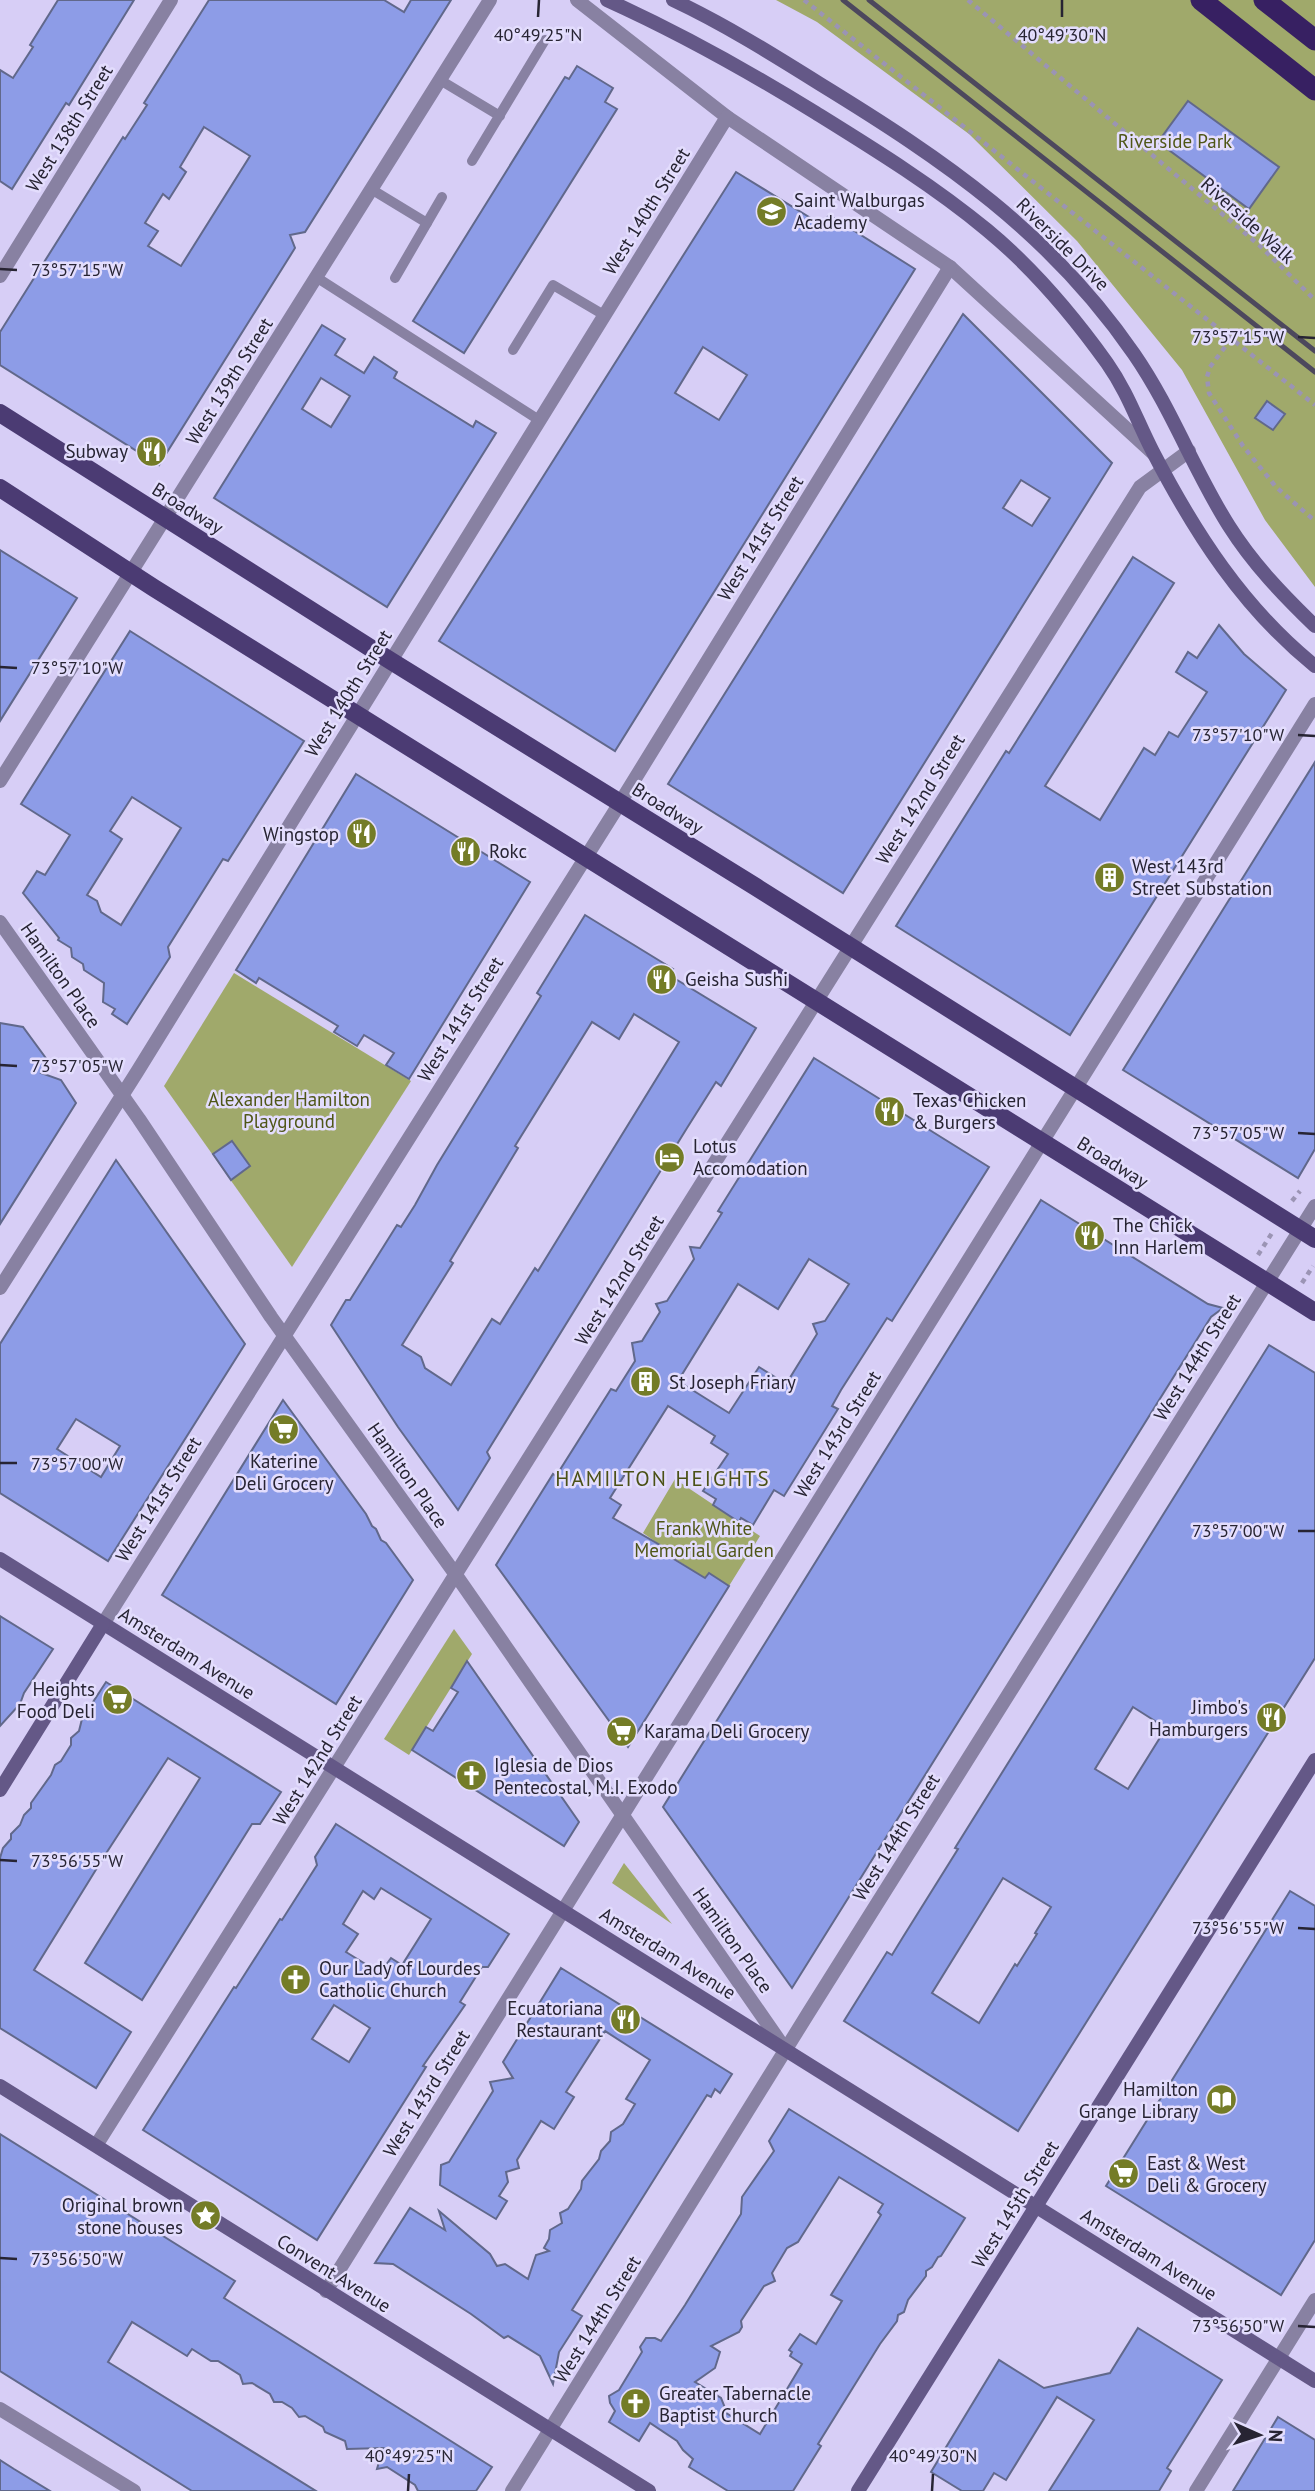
<svg xmlns="http://www.w3.org/2000/svg" width="1315" height="2491" font-family="'PT Sans',sans-serif">
<style>
.green{fill:#a0a96b}
.building{fill:#8d9ce7;stroke:#61688b;stroke-width:2;fill-rule:evenodd}
.lines{fill:none;stroke-linecap:round;stroke-linejoin:round}
.path{stroke:#9b94b4;stroke-width:4.5;stroke-dasharray:5 5;stroke-linecap:butt}
.lane{stroke:#8881a2;stroke-width:10}
.street{stroke:#8881a2;stroke-width:14}
.secondary{stroke:#645887;stroke-width:14}
.primary{stroke:#4b3b73;stroke-width:18}
.highway{stroke:#372062;stroke-width:21}
.rail{stroke:#4d485d;stroke-width:5}
.ticks{fill:none;stroke:#272433;stroke-width:2.5}
.labels{text-anchor:middle;stroke-width:5;stroke-linejoin:round;paint-order:stroke}
.street-label{font-size:19px;fill:#272433;stroke:#e3ddfd}
.park-label{font-size:19px;fill:#4f5617;stroke:#e3ddfd}
.poi-label{font-size:19px;fill:#272433;stroke:#e3ddfd;text-anchor:start}
.neighbourhood-label{font-size:21px;letter-spacing:2px;fill:#4b5116;stroke:#e3ddfd}
.ticks-label{font-size:18px;text-anchor:middle;fill:#272433;stroke:#e3ddfd;stroke-width:5;stroke-linejoin:round;paint-order:stroke}
</style>
<rect width="100%" height="100%" fill="#d7cef6"/>
<g class="green">
<polygon points="776,0 1315,0 1315,587 1265,520 1182,370 1077,241 969,134 817,22"/>
<polygon points="234,973 411,1081 292,1267 164,1086"/>
<polygon points="675,1479 760,1536 729,1586 709,1573 705,1578 669,1555 662,1555 666,1549 643,1533"/>
<polygon points="454,1629 472,1654 409,1755 384,1739"/>
<polygon points="624,1863 672,1924 612,1883"/>
</g>
<g class="building">
<polygon points="58,0 134,0 69,105 66,103 12,189 0,181 0,70 13,78 33,47 30,45"/>
<path d="M209 0H384L404 12 411 0H451L305 232 290 235 295 248 159 465 0 365V332L111 156 123 137 125 139 147 105 144 103ZM204 127 250 156 181 266 148 246 158 231 145 223 163 194 169 199 186 172 180 167Z"/>
<polygon points="577,66 613,88 605,102 617,109 464,353 413,321 565,77 569,79"/>
<polygon points="1188,101 1279,167 1249,209 1158,142"/>
<path d="M736 172 822 225 829 215 915 269 615 751 439 641ZM703 347 747 375 719 420 675 393Z"/>
<path d="M963 314 1112 463 843 893 668 784ZM1021 480 1050 498 1032 526 1003 508Z"/>
<path d="M322 325 345 339 335 355 364 373 374 357 397 372 394 378 473 427 476 421 496 433 387 607 214 498ZM321 378 350 396 331 427 302 409Z"/>
<polygon points="1267,401 1285,414 1273,430 1255,418"/>
<polygon points="0,550 77,598 0,721"/>
<polygon points="1133,557 1174,583 1045,786 1100,820 1144,748 1155,755 1169,732 1178,737 1207,692 1176,672 1188,652 1197,658 1219,625 1244,654 1286,690 1070,1035 896,926 1006,751 1009,753"/>
<path d="M130 631 304 741 228 861 223 859 168 947 170 957 127 1024 112 1014 115 1009 103 1002 104 983 84 970 83 964 72 957 71 948 58 940 59 938 23 893 37 871 45 875 70 835 21 804ZM132 797 181 828 121 925 101 912 97 901 87 895 122 839 110 831Z"/>
<polygon points="1315,762 1315,1149 1298,1178 1123,1070"/>
<polygon points="356,774 530,882 409,1079 386,1065 394,1053 364,1035 357,1046 334,1032 338,1026 259,978 256,983 236,970"/>
<path d="M585 915 673 969 669 975 756 1028 721 1086 716 1082 687 1128 487 1452 490 1458 458 1510 398 1427 331 1325 346 1300H350L397 1225 401 1227 415 1205 437 1165 541 996 537 993ZM634 1014 679 1042 538 1271 535 1268 500 1324 492 1319 451 1385 425 1368 421 1357 402 1345 453 1263 450 1261 518 1148 515 1146 592 1022 619 1039Z"/>
<polygon points="0,1023 23,1027 48,1061 41,1073 61,1080 76,1103 0,1224"/>
<path d="M814 1058 989 1167 892 1321 887 1318 841 1390 832 1406 838 1409 784 1496 774 1490 753 1525 741 1518 739 1522 713 1505 716 1499 703 1491 728 1454 711 1443 715 1436 668 1406 610 1498 621 1505 613 1518 667 1549 664 1553 705 1578 709 1573 729 1586 628 1747 496 1565 553 1474 556 1476 611 1389 616 1391 635 1361 632 1343 642 1341 660 1312 656 1304 667 1301 694 1259 690 1247 700 1248 722 1213 718 1211ZM809 1259 849 1284 825 1321 813 1324 817 1334 786 1384 759 1367 729 1413 678 1381 738 1284 778 1309Z"/>
<polygon points="232,1141 250,1166 231,1180 213,1154"/>
<path d="M116 1160 245 1344 108 1561 0 1493V1344ZM76 1419 120 1446 101 1477 57 1449Z"/>
<polygon points="1041,1200 1208,1304 1223,1308 1211,1317 792,1988 663,1807"/>
<path d="M1269 1345 1315 1373V1658L1018 2131 844 2021 887 1952 892 1955 903 1937 958 1849 955 1848ZM1133 1707 1166 1728 1128 1789 1095 1769ZM1003 1878 1051 1907 1035 1933 1037 1934 1017 1966 1015 1964 979 2023 932 1993Z"/>
<polygon points="283,1400 366,1514 372,1526 376,1529 381,1540 386,1543 413,1580 336,1704 162,1595"/>
<polygon points="0,1616 53,1649 24,1693 20,1704 0,1726"/>
<polygon points="467,1661 579,1822 564,1846 412,1750 426,1727 433,1731 458,1692 451,1688"/>
<polygon points="106,1682 281,1792 260,1824 252,1824 142,2000 85,1963 200,1778 168,1758 105,1855 34,1970 131,2032 96,2088 0,2028 0,1858 3,1848 11,1839 11,1834 20,1825 24,1815 31,1808 31,1803 51,1775 55,1765 61,1761 71,1745 71,1738 79,1731 82,1719"/>
<path d="M336 1824 509 1934 488 1967H482L460 2002 465 2005 423 2066 426 2067 317 2240 143 2130 234 1987 236 1988 280 1919 282 1920 317 1865 315 1857ZM381 1888 431 1919 402 1965 391 1958 380 1973 346 1952 358 1934 343 1924 363 1891 374 1899ZM334 2005 370 2028 349 2062 312 2039Z"/>
<polygon points="1290,1891 1315,1906 1315,2240 1281,2295 1106,2186"/>
<polygon points="561,1968 732,2074 720,2093 715,2089 711,2097 707,2095 572,2310 582,2316 559,2352 553,2384 540,2356 508,2336 504,2338 471,2314 393,2264 375,2263 410,2208 445,2230 439,2211 490,2254 497,2266 505,2264 528,2279 536,2255 549,2251 544,2248 549,2239 550,2230 562,2223 560,2213 568,2209 581,2189 582,2181 599,2159 601,2151 610,2141 611,2132 623,2124 635,2104 626,2099 650,2060 605,2031 566,2092 574,2097 554,2129 541,2121 517,2160 519,2168 506,2172 508,2182 499,2196 507,2201 496,2219 440,2185 441,2165 449,2162 493,2091 490,2082 513,2078 503,2062"/>
<path d="M789 2109 965 2218 941 2256 938 2257 932 2267 926 2271V2276L908 2300 904 2312 898 2315 897 2321 880 2344 818 2444 821 2446 793 2491H728L689 2467 693 2459 683 2450 677 2441 650 2423 639 2441 609 2422 615 2411 610 2403 609 2396 619 2390 642 2352 640 2347 646 2338H655L661 2341 685 2305 741 2214 742 2197 774 2151 769 2141ZM839 2177 883 2204 878 2212 881 2215 831 2295 842 2301 816 2344 800 2334 789 2350 792 2352 790 2356 802 2364 760 2434 723 2411 725 2408 721 2398 695 2382 715 2368 720 2352 711 2346 739 2332 742 2327 741 2321 764 2286 775 2281 772 2273 787 2248 798 2242Z"/>
<polygon points="0,2134 235,2281 224,2298 492,2467 476,2491 418,2491 415,2485 387,2467 377,2469 379,2462 376,2460 383,2448 347,2449 345,2441 325,2432 323,2427 305,2416 299,2417 292,2408 282,2402 274,2402 270,2394 252,2383 243,2384 240,2375 218,2361 211,2361 192,2349 187,2356 132,2322 108,2362 316,2491 192,2491 0,2371"/>
<polygon points="1138,2328 1222,2380 1167,2468 1171,2471 1159,2491 1049,2491 1094,2420 1057,2397 1006,2480 994,2473 983,2491 962,2491 931,2472 999,2360 1044,2388 1110,2373"/>
<polygon points="1278,2417 1315,2440 1315,2491 1233,2491"/>
<polygon points="0,2460 14,2469 50,2491 0,2491"/>
</g>
<g class="lines">
<g class="path">
<polyline points="804,0 1315,405"/>
<polyline points="968,0 1259,245 1315,300"/>
<polyline points="1231,339 1210,367 1207,377 1209,393 1243,446 1276,487 1315,521"/>
<polyline points="1292,1201 1300,1191"/>
<polyline points="1258,1255 1272,1233"/>
<polyline points="1302,1283 1313,1266"/>
</g>
<g class="lane">
<polyline points="440,80 500,116"/>
<polyline points="472,161 545,40"/>
<polyline points="371,189 427,223"/>
<polyline points="316,277 539,420"/>
<polyline points="395,278 442,197"/>
<polyline points="513,350 553,285 604,315"/>
</g>
<g class="street">
<polyline points="577,0 727,117 950,267 1153,453"/>
<polyline points="0,276 171,0"/>
<polyline points="0,781 490,0"/>
<polyline points="0,922 139,1119 271,1317 456,1575 785,2049"/>
<polyline points="0,1288 137,1072 727,117"/>
<polyline points="103,1624 620,803 950,267"/>
<polyline points="97,2144 1140,487 1189,451"/>
<polyline points="326,2291 1315,704"/>
<polyline points="0,2409 134,2491"/>
<polyline points="512,2491 809,2012 1315,1206"/>
<polyline points="1196,2491 1315,2300"/>
</g>
<g class="secondary">
<path d="M607 0C680 33 748 71 816 113 874 149 934 186 987 230 1033 268 1072 314 1107 363 1128 393 1137 421 1153 452 1195 533 1243 608 1315 666"/>
<path d="M673 0C724 24 772 54 820 84 944 160 1050 232 1134 354 1172 409 1194 471 1229 526 1253 564 1283 595 1315 626"/>
<polyline points="0,1559 1315,2381"/>
<polyline points="0,1790 103,1624"/>
<polyline points="0,2086 649,2491"/>
<polyline points="858,2491 1315,1760"/>
</g>
<g class="primary">
<polyline points="0,413 391,661 756,887 1315,1239"/>
<polyline points="0,488 154,588 1315,1312"/>
</g>
<g class="highway">
<polyline points="1201,0 1315,90"/>
<polyline points="1264,0 1315,40"/>
</g>
<g class="rail">
<polyline points="843,0 1315,372"/>
<polyline points="869,0 1315,351"/>
</g>
</g>
<path class="ticks" d="M538 17 539 0M1062 17V0M0 269 17 270M1298 337 1315 338M0 667 17 668M1298 735 1315 736M0 1065 17 1066M1298 1133 1315 1134M0 1463H17M1298 1531H1315M0 1860 17 1861M1298 1928 1315 1929M0 2258 17 2259M1298 2326 1315 2327M408 2491 409 2474M932 2491 933 2474"/>
<defs>
<symbol id="school-disc" viewBox="-11 -11 22 22"><circle r="9.5" fill="#747c27" stroke="#e3ddfd"/><path d="M0-5L7-2L0 1L-7-2ZM-4 1L0 2.5L4 1V4Q0 6-4 4Z" fill="#fff"/></symbol>
<symbol id="restaurant-disc" viewBox="-11 -11 22 22"><circle r="9.5" fill="#747c27" stroke="#e3ddfd"/><path d="M-5-6h1v4h1v-4h1v4h1v-4h1v5L-1.5 .5V6h-2V.5L-5-1ZM5-6V6H3V1.5H1.5Q1.5-4 5-6Z" fill="#fff"/></symbol>
<symbol id="building-disc" viewBox="-11 -11 22 22"><circle r="9.5" fill="#747c27" stroke="#e3ddfd"/><path d="M-4-6H4V6H1V3H-1V6H-4ZM-2.5-4.3h1.7v1.8h-1.7ZM.8-4.3h1.7v1.8H.8ZM-2.5-1h1.7V.8h-1.7ZM.8-1h1.7V.8H.8Z" fill="#fff"/></symbol>
<symbol id="hotel-disc" viewBox="-11 -11 22 22"><circle r="9.5" fill="#747c27" stroke="#e3ddfd"/><path d="M-6-4.5h1.5V1H6V5H4.5V3h-9V5H-6ZM-4 0a1.8 1.8 0 1 1 3.6 0ZM.5 0V-2.5h3Q6-2.5 6 0Z" fill="#fff"/></symbol>
<symbol id="supermarket-disc" viewBox="-11 -11 22 22"><circle r="9.5" fill="#747c27" stroke="#e3ddfd"/><path d="M-6-5.5h2.5l.6 2H6L4.5 2H-2.5L-4.4-4H-6ZM-1.5 3.2a1.3 1.3 0 1 0 .1 0ZM3 3.2a1.3 1.3 0 1 0 .1 0Z" fill="#fff"/></symbol>
<symbol id="church-disc" viewBox="-11 -11 22 22"><circle r="9.5" fill="#747c27" stroke="#e3ddfd"/><path d="M-1.2-6h2.4v3.5h3.3v2.4h-3.3V6h-2.4V-.1h-3.3v-2.4h3.3Z" fill="#fff"/></symbol>
<symbol id="library-disc" viewBox="-11 -11 22 22"><circle r="9.5" fill="#747c27" stroke="#e3ddfd"/><path d="M-6-4Q-3-5.5-.7-3.5V5Q-3 3-6 4ZM6-4Q3-5.5 .7-3.5V5Q3 3 6 4Z" fill="#fff"/></symbol>
<symbol id="sight-disc" viewBox="-11 -11 22 22"><circle r="9.5" fill="#747c27" stroke="#e3ddfd"/><path d="M0-6L1.8-2.2L6-1.7L2.9 1.2L3.7 5.4L0 3.3L-3.7 5.4L-2.9 1.2L-6-1.7L-1.8-2.2Z" fill="#fff"/></symbol>
</defs>
<g fill-rule="evenodd">
<use href="#school-disc" x="754" y="194" width="35" height="35"/>
<use href="#restaurant-disc" x="134" y="434" width="35" height="35"/>
<use href="#restaurant-disc" x="344" y="816" width="35" height="35"/>
<use href="#restaurant-disc" x="448" y="834" width="35" height="35"/>
<use href="#building-disc" x="1092" y="860" width="35" height="35"/>
<use href="#restaurant-disc" x="644" y="962" width="35" height="35"/>
<use href="#restaurant-disc" x="872" y="1094" width="35" height="35"/>
<use href="#hotel-disc" x="652" y="1140" width="35" height="35"/>
<use href="#restaurant-disc" x="1072" y="1218" width="35" height="35"/>
<use href="#building-disc" x="628" y="1364" width="35" height="35"/>
<use href="#supermarket-disc" x="266" y="1412" width="35" height="35"/>
<use href="#supermarket-disc" x="100" y="1682" width="35" height="35"/>
<use href="#restaurant-disc" x="1254" y="1700" width="35" height="35"/>
<use href="#supermarket-disc" x="604" y="1714" width="35" height="35"/>
<use href="#church-disc" x="454" y="1758" width="35" height="35"/>
<use href="#church-disc" x="278" y="1962" width="35" height="35"/>
<use href="#restaurant-disc" x="608" y="2002" width="35" height="35"/>
<use href="#library-disc" x="1204" y="2082" width="35" height="35"/>
<use href="#supermarket-disc" x="1106" y="2156" width="35" height="35"/>
<use href="#sight-disc" x="188" y="2198" width="35" height="35"/>
<use href="#church-disc" x="618" y="2386" width="35" height="35"/>
</g>
<g class="labels">
<g class="street-label">
<text transform="translate(69 128) rotate(-58)" y="7">West 138th Street</text>
<text transform="translate(646 211) rotate(-58)" y="7">West 140th Street</text>
<text transform="translate(1248 220) rotate(42)" y="7">Riverside Walk</text>
<text transform="translate(1063 244) rotate(45)" y="7">Riverside Drive</text>
<text transform="translate(229 381) rotate(-58)" y="7">West 139th Street</text>
<text transform="translate(188 508) rotate(32)" y="7">Broadway</text>
<text transform="translate(760 538) rotate(-58)" y="7">West 141st Street</text>
<text transform="translate(348 693) rotate(-58)" y="7">West 140th Street</text>
<text transform="translate(920 799) rotate(-58)" y="7">West 142nd Street</text>
<text transform="translate(668 808) rotate(32)" y="7">Broadway</text>
<text transform="translate(61 975) rotate(55)" y="7">Hamilton Place</text>
<text transform="translate(460 1019) rotate(-58)" y="7">West 141st Street</text>
<text transform="translate(1113 1162) rotate(32)" y="7">Broadway</text>
<text transform="translate(619 1280) rotate(-58)" y="7">West 142nd Street</text>
<text transform="translate(1197 1357) rotate(-58)" y="7">West 144th Street</text>
<text transform="translate(837 1434) rotate(-58)" y="7">West 143rd Street</text>
<text transform="translate(408 1475) rotate(55)" y="7">Hamilton Place</text>
<text transform="translate(158 1499) rotate(-58)" y="7">West 141st Street</text>
<text transform="translate(187 1653) rotate(32)" y="7">Amsterdam Avenue</text>
<text transform="translate(317 1760) rotate(-58)" y="7">West 142nd Street</text>
<text transform="translate(896 1837) rotate(-58)" y="7">West 144th Street</text>
<text transform="translate(733 1940) rotate(55)" y="7">Hamilton Place</text>
<text transform="translate(668 1953) rotate(32)" y="7">Amsterdam Avenue</text>
<text transform="translate(426 2093) rotate(-58)" y="7">West 143rd Street</text>
<text transform="translate(1015 2204) rotate(-58)" y="7">West 145th Street</text>
<text transform="translate(1149 2254) rotate(32)" y="7">Amsterdam Avenue</text>
<text transform="translate(334 2273) rotate(32)" y="7">Convent Avenue</text>
<text transform="translate(597 2319) rotate(-58)" y="7">West 144th Street</text>
</g>
<g class="park-label">
<text x="1175" y="148">Riverside Park</text>
<text x="289" y="1106">Alexander Hamilton<tspan x="289" dy="22">Playground</tspan></text>
<text x="704" y="1535">Frank White<tspan x="704" dy="22">Memorial Garden</tspan></text>
</g>
<g class="poi-label">
<text x="794" y="207">Saint Walburgas<tspan x="794" dy="22">Academy</tspan></text>
<text x="128" y="458" text-anchor="end">Subway</text>
<text x="339" y="841" text-anchor="end">Wingstop</text>
<text x="489" y="858">Rokc</text>
<text x="1132" y="873">West 143rd<tspan x="1132" dy="22">Street Substation</tspan></text>
<text x="685" y="986">Geisha Sushi</text>
<text x="913" y="1107">Texas Chicken<tspan x="913" dy="22">&amp; Burgers</tspan></text>
<text x="693" y="1153">Lotus<tspan x="693" dy="22">Accomodation</tspan></text>
<text x="1113" y="1232">The Chick<tspan x="1113" dy="22">Inn Harlem</tspan></text>
<text x="669" y="1389">St Joseph Friary</text>
<text x="284" y="1468" text-anchor="middle">Katerine<tspan x="284" dy="22">Deli Grocery</tspan></text>
<text x="95" y="1696" text-anchor="end">Heights<tspan x="95" dy="22">Food Deli</tspan></text>
<text x="1248" y="1714" text-anchor="end">Jimbo's<tspan x="1248" dy="22">Hamburgers</tspan></text>
<text x="644" y="1738">Karama Deli Grocery</text>
<text x="494" y="1772">Iglesia de Dios<tspan x="494" dy="22">Pentecostal, M.I. Exodo</tspan></text>
<text x="319" y="1975">Our Lady of Lourdes<tspan x="319" dy="22">Catholic Church</tspan></text>
<text x="603" y="2015" text-anchor="end">Ecuatoriana<tspan x="603" dy="22">Restaurant</tspan></text>
<text x="1198" y="2096" text-anchor="end">Hamilton<tspan x="1198" dy="22">Grange Library</tspan></text>
<text x="1147" y="2170">East &amp; West<tspan x="1147" dy="22">Deli &amp; Grocery</tspan></text>
<text x="183" y="2212" text-anchor="end">Original brown<tspan x="183" dy="22">stone houses</tspan></text>
<text x="659" y="2400">Greater Tabernacle<tspan x="659" dy="22">Baptist Church</tspan></text>
</g>
<g class="neighbourhood-label">
<text x="663" y="1486">HAMILTON HEIGHTS</text>
</g>
</g>
<g class="ticks-label">
<text x="538" y="41">40°49'25"N</text>
<text x="1062" y="41">40°49'30"N</text>
<text x="77" y="276">73°57'15"W</text>
<text x="1238" y="343">73°57'15"W</text>
<text x="77" y="674">73°57'10"W</text>
<text x="1238" y="741">73°57'10"W</text>
<text x="77" y="1072">73°57'05"W</text>
<text x="1238" y="1139">73°57'05"W</text>
<text x="77" y="1470">73°57'00"W</text>
<text x="1238" y="1537">73°57'00"W</text>
<text x="77" y="1867">73°56'55"W</text>
<text x="1238" y="1934">73°56'55"W</text>
<text x="77" y="2265">73°56'50"W</text>
<text x="1238" y="2332">73°56'50"W</text>
<text x="409" y="2462">40°49'25"N</text>
<text x="933" y="2462">40°49'30"N</text>
</g>
<g transform="translate(1259 2435) rotate(93)" stroke="#e3ddfd" stroke-width="5" paint-order="stroke">
<path d="M0-5L12 26L0 18L-12 26Z" fill="#272433"/>
<text y="-10" font-size="19" font-weight="bold" text-anchor="middle" fill="#272433">N</text>
</g>
</svg>
